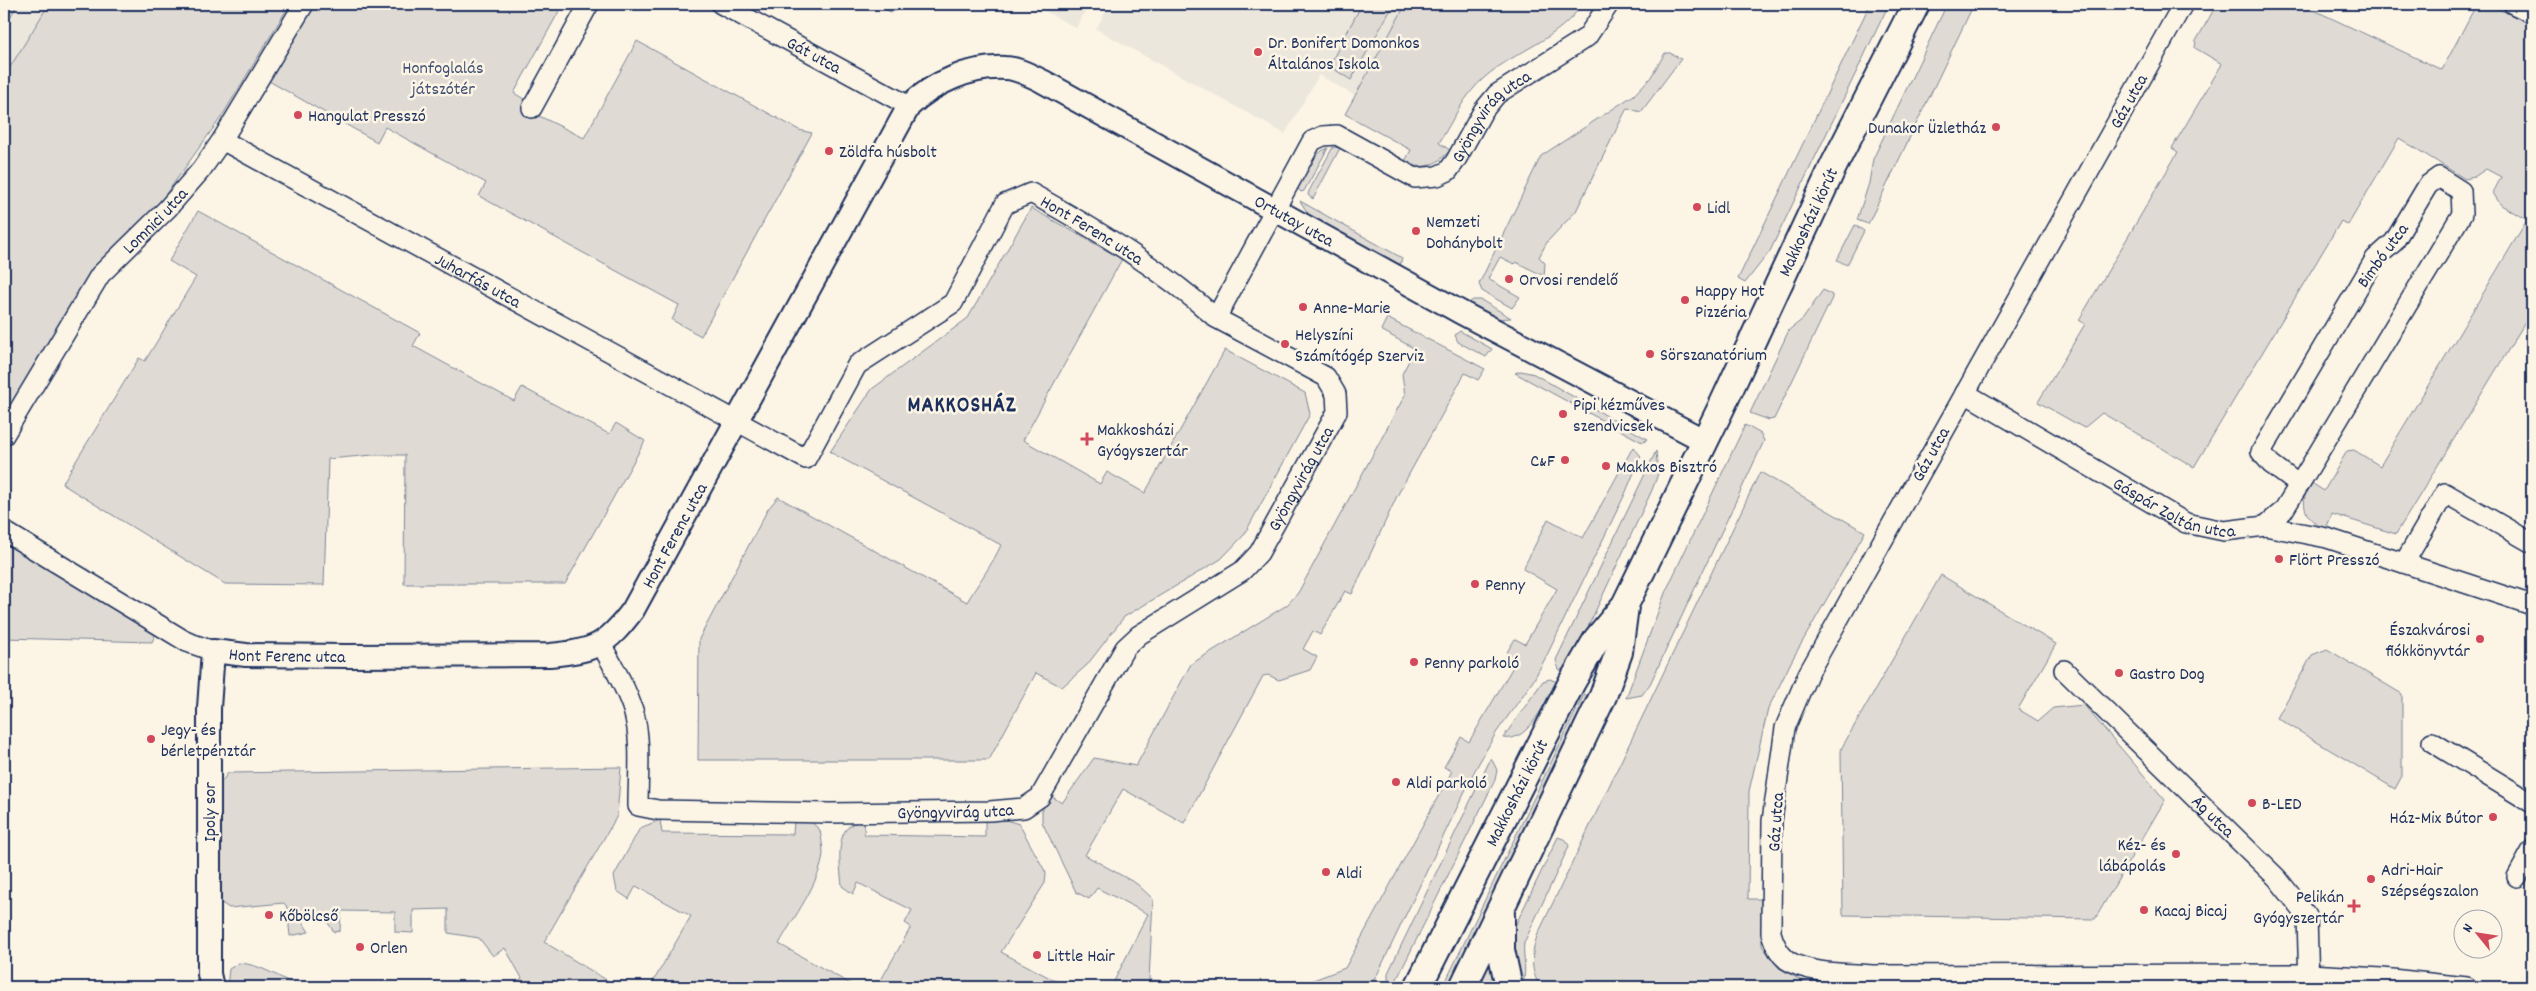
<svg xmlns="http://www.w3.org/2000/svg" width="2536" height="991" font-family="Dekko,sans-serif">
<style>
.built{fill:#ece7dc}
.green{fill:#dfdbd4;stroke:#7d8599}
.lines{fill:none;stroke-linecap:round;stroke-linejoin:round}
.minor-casing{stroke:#1b2f5e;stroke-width:22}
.tertiary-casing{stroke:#1b2f5e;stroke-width:26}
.secondary-casing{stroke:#1b2f5e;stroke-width:30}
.minor{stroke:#fcf5e5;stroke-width:19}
.tertiary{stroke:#fcf5e5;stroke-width:22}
.secondary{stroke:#fcf5e5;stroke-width:26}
.poi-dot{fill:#d1495b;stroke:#fcf5e5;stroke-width:2}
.labels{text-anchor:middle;stroke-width:5;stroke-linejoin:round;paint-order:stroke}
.poi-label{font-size:18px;fill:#1b2f5e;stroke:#fcf5e5;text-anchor:start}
.street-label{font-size:18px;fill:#1b2f5e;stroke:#fcf5e5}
.park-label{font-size:18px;fill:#425176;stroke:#fcf5e5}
.district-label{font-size:22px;font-weight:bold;letter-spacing:1px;fill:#1b2f5e;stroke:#fcf5e5}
</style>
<rect width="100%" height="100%" fill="#fcf5e5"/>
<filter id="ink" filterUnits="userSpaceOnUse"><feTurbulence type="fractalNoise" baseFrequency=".02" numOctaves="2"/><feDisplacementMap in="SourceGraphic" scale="10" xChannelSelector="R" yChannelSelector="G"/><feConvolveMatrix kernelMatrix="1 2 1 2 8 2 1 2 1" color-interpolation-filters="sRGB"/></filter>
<g filter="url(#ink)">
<g class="built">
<polygon points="18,4 49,4 4,77 4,27"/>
<polygon points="1049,4 1089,4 1076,28 1045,11"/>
<polygon points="1094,4 1406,4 1355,96 1319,75 1285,134 1096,29 1106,11"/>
</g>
<g class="green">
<polygon points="4,4 18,4 4,27"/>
<polygon points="49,4 290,4 222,116 4,420 4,77"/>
<polygon points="314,4 563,4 514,93 527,101 523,108 584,138 637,41 799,130 812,133 701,336 672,320 679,305 479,196 486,183 385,127 377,142 267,80"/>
<polygon points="874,4 917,4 891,12"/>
<polygon points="1362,4 1394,4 1351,80 1329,66"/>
<path d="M1406 4H1582C1560 39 1515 51 1485 77 1464 95 1453 120 1439 143L1450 150C1436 166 1424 170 1404 163L1411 150 1345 114Z"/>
<polygon points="1870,4 1889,4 1770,251 1745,283 1738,279"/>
<polygon points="1947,4 1974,4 1868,224 1857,220 1869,183 1873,159"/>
<path d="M2217 4H2301L2442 70 2476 5 2487 4 2532 24V311L2396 534 2332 514 2326 529C2304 520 2299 504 2310 482L2324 491 2347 451 2354 450 2380 466 2527 220 2501 205 2493 193 2501 177 2486 169 2474 177 2465 179 2399 138 2348 225 2341 221 2194 467 2102 413 2084 428 2038 402 2085 324 2079 320 2178 152 2172 148 2222 64 2195 48 2196 41Z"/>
<polygon points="1665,53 1670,53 1681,59 1641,112 1627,108 1576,211 1547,242 1539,257 1545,263 1544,276 1516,262 1514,264 1500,257 1488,279 1520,297 1512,308 1482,291 1479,284 1541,156 1634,95 1651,77"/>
<polygon points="1333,147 1340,148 1313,199 1308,195 1309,191"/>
<path d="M1328 148 1304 191 1301 192 1297 188C1305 173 1311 154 1328 148Z"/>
<polygon points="1300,201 1402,258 1400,265 1309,215"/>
<path d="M1031 208 1122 259 1023 440 1100 484 1107 472 1145 493 1225 350 1305 393 1310 414 1244 535 1221 559 1124 617 1087 665 1062 687 1036 673 989 760H698L699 639 768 509 778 497 967 602C978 583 992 565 1001 545L830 452 872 389 968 318Z"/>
<polygon points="198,211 420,333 413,346 514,401 522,387 609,434 616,423 645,441 565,584 404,584 405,455 373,455 328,459 324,585 225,584 62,484 139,358 145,361 196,277 169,261"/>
<polygon points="1855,225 1864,231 1847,265 1837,260"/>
<polygon points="1823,290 1832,295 1832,298 1774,419 1769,420 1750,413 1789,330 1803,319"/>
<polygon points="1473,300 1481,300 1511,318 1496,319 1471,305 1470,302"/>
<polygon points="1387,318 1485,369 1478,380 1465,373 1397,496 1352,594 1345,591 1320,635 1313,631 1303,649 1317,657 1310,670 1279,680 1268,675 1263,676 1184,823 1123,789 1085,855 1137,884 1153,899 1149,980 1172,981 1172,987 1111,987 1148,914 1097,888 1089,899 1076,892 1042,822 1042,810 1051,796 1062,803 1094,758 1136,766 1191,664 1287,605 1298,593 1405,395 1402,374 1415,349 1381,330"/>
<polygon points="1460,331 1492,349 1486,357 1458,342 1455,335"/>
<polygon points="1521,371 1534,374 1647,439 1644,442 1640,441 1515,373"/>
<polygon points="1745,425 1761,434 1764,441 1650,684 1642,695 1626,698 1665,593"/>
<polygon points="1633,447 1641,456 1625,494 1547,655 1533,681 1496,733 1475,770 1378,973 1369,987 1295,987 1345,968 1452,771 1444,767 1461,737 1469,742 1514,665 1507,652 1515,639 1525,644 1557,589 1523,569 1548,519 1583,538"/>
<polygon points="1656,451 1658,474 1652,490 1581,642 1565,669 1559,670 1556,660"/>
<path d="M1760 472 1865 532 1792 660 1768 709 1749 791 1748 899H1761L1762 946 1779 968 1804 982 1833 987H1540C1530 969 1531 956 1537 936Z"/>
<polygon points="4,531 159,626 152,642 4,638"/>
<polygon points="1941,575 2056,644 2018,709 2038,721 2053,708 2084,705 2165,800 2095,919 1843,915 1841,749"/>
<polygon points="2327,649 2402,694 2402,776 2395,789 2277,718 2312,655"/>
<path d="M1550 679 1557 682C1545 700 1530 743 1503 738L1543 681Z"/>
<polygon points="1584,694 1590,697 1451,987 1443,987"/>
<polygon points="1491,758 1497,770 1495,780 1394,985 1388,979 1388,973"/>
<polygon points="621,767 617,816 544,942 618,987 509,987 522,978 505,948 493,956 479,938 448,933 448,909 413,910 413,933 395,932 395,912 341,911 340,931 334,932 324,917 300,918 309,932 290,936 287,907 284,903 229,908 220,902 220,784 228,773"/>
<path d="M660 820 662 833 793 834 794 821H810L820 830C821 837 823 846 823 853 822 879 792 920 779 944L856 987H650L691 916 636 886 629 899 617 891 614 876 640 828Z"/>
<path d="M1006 820 1019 824 1046 873 1045 883 1001 952 1067 987H877L911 927 905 923 912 910 858 883 853 894 842 886C840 864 833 821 863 822L865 835 985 837V821Z"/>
<path d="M1558 837 1566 840 1569 846 1524 943C1522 956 1529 978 1520 987L1512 939 1515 926Z"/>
<path d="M239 963C261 964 281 979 301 987H227L229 969Z"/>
<polygon points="1490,963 1495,967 1500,987 1476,987 1486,964"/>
<polygon points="2281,983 2289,987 2249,987 2251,984"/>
</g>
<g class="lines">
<defs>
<g id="minor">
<path id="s1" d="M721 4 909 106"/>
<path d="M2183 4 1808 674 1785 728 1772 821 1771 933C1774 943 1778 953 1787 960 1807 974 1848 973 1872 975L2309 974 2382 978 2467 987"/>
<polyline points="2513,4 2532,13"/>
<polyline points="532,108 589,4"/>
<path id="s2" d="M222 140 806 459 857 365 953 303 1005 204 1031 193C1097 230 1160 268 1216 318"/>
<path id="s3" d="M1965 393 2186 523 2224 531 2265 526 2327 538 2532 605"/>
<path id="s4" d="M4 435 100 275 167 209 201 170 222 140 304 4"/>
<polyline points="2265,526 2283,511 2299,485 2462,214 2461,191 2439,177 2428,185 2394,242 2375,259 2261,452 2271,464 2299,485"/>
<polyline points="4,531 187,642 213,651"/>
<polyline points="2404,563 2445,493 2532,543"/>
<path id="s5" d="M601 644C613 666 626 687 633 710 642 740 638 775 638 806L658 810 830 813 990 811 1024 808 1040 797 1125 648 1139 635 1242 571 1259 553 1337 412 1336 394 1326 377 1216 318 1312 141 1323 136 1337 135 1415 178 1437 176 1448 171 1456 160 1483 111 1497 94 1587 37 1609 4"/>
<path id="s6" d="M2064 670 2277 878 2307 916 2309 987"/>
<polyline points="2432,742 2532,803"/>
<polyline points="2517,877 2532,850"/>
</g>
<g id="tertiary">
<path id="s7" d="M212 987 209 974V708L213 651 246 655 346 656 550 655C594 651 606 646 633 610L909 106C933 83 971 66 1005 68 1018 68 1031 76 1042 81L1462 313 1705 441"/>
</g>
<g id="secondary">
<polyline points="1501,915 1501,950 1509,987"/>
<path id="s8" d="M1418 987 1572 682 1597 639 1625 605 1722 406 1833 167 1916 4"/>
<polyline points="1463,987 1603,696 1619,652 1625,606"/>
</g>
</defs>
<use href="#minor" class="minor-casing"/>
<use href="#tertiary" class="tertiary-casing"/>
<use href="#secondary" class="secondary-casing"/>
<use href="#minor" class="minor"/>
<use href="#tertiary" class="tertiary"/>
<use href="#secondary" class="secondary"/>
</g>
</g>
<g class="poi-dot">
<circle cx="1258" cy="52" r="5"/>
<circle cx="298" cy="115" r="5"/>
<circle cx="1996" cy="127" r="5"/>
<circle cx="829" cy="151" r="5"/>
<circle cx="1697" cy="207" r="5"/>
<circle cx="1416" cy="231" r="5"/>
<circle cx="1509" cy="279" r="5"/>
<circle cx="1685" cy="300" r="5"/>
<circle cx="1303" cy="307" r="5"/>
<circle cx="1285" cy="344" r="5"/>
<circle cx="1650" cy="354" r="5"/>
<circle cx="1563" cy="414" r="5"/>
<path d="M1084.5 431.5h5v5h5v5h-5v5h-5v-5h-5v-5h5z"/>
<circle cx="1565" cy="460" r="5"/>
<circle cx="1606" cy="466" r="5"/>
<circle cx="2279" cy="559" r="5"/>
<circle cx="1475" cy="584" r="5"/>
<circle cx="2480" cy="639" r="5"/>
<circle cx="1414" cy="662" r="5"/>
<circle cx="2119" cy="673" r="5"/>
<circle cx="151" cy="739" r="5"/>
<circle cx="1396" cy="782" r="5"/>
<circle cx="2252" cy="803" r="5"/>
<circle cx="2493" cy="817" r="5"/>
<circle cx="2176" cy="854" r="5"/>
<circle cx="1326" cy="872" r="5"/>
<circle cx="2371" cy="879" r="5"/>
<path d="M2351.5 898.5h5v5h5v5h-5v5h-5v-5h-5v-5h5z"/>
<circle cx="2144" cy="910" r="5"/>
<circle cx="269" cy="915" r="5"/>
<circle cx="360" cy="947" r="5"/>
<circle cx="1037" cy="955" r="5"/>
</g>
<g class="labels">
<g class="poi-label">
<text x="1268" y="48">Dr. Bonifert Domonkos<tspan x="1268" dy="21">Általános Iskola</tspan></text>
<text x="308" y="121">Hangulat Presszó</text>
<text x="1986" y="133" text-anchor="end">Dunakor Üzletház</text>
<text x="839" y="157">Zöldfa húsbolt</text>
<text x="1707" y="213">Lidl</text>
<text x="1426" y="227">Nemzeti<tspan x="1426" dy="21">Dohánybolt</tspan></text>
<text x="1519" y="285">Orvosi rendelő</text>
<text x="1695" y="296">Happy Hot<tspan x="1695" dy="21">Pizzéria</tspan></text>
<text x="1313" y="313">Anne-Marie</text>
<text x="1295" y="340">Helyszíni<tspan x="1295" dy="21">Számítógép Szerviz</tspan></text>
<text x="1660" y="360">Sörszanatórium</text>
<text x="1573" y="410">Pipi kézműves<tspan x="1573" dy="21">szendvicsek</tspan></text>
<text x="1097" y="435">Makkosházi<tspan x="1097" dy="21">Gyógyszertár</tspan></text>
<text x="1555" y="466" text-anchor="end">C&amp;F</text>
<text x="1616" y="472">Makkos Bisztró</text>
<text x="2289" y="565">Flört Presszó</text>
<text x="1485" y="590">Penny</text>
<text x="2470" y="635" text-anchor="end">Északvárosi<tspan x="2470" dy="21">fiókkönyvtár</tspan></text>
<text x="1424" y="668">Penny parkoló</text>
<text x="2129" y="679">Gastro Dog</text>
<text x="161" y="735">Jegy- és<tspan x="161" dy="21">bérletpénztár</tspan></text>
<text x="1406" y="788">Aldi parkoló</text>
<text x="2262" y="809">B-LED</text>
<text x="2483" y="823" text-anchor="end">Ház-Mix Bútor</text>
<text x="2166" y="850" text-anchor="end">Kéz- és<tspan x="2166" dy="21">lábápolás</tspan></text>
<text x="2381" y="875">Adri-Hair<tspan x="2381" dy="21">Szépségszalon</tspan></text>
<text x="1336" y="878">Aldi</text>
<text x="2344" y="902" text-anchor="end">Pelikán<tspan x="2344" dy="21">Gyógyszertár</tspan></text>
<text x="2154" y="916">Kacaj Bicaj</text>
<text x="279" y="921">Kőbölcső</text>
<text x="370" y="953">Orlen</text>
<text x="1047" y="961">Little Hair</text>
</g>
<g class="street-label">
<text dy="6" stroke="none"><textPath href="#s1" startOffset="106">Gát utca</textPath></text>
<text transform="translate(2128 101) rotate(-61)" y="6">Gáz utca</text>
<text dy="6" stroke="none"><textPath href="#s5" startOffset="1658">Gyöngyvirág utca</textPath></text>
<text dy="6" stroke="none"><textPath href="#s4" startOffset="264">Lomnici utca</textPath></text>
<text dy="6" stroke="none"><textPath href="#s7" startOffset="1781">Ortutay utca</textPath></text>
<text dy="6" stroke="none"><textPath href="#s8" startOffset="860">Makkosházi körút</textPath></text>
<text dy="6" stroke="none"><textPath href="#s2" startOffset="1098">Hont Ferenc utca</textPath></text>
<text transform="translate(2382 255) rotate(-54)" y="6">Bimbó utca</text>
<text dy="6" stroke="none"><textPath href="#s2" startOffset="292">Juharfás utca</textPath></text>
<text transform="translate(1930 454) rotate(-61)" y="6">Gáz utca</text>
<text dy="6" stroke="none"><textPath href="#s5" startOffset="998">Gyöngyvirág utca</textPath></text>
<text dy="6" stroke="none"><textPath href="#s3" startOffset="240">Gáspár Zoltán utca</textPath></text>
<text dy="6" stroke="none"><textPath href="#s7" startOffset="858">Hont Ferenc utca</textPath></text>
<text dy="6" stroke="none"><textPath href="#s7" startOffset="411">Hont Ferenc utca</textPath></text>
<text dy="6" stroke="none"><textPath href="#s8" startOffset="218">Makkosházi körút</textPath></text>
<text dy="6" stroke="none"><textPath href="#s5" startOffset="488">Gyöngyvirág utca</textPath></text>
<text transform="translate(209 812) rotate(-90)" y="6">Ipoly sor</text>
<text dy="6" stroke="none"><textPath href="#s6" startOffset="209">Ág utca</textPath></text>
<text transform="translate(1775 822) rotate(-86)" y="6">Gáz utca</text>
</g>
<g class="park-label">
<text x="443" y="73">Honfoglalás<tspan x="443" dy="21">játszótér</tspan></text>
</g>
<g class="district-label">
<text x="962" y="411">MAKKOSHÁZ</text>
</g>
</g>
<rect width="2536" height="991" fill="none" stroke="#fcf5e5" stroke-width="20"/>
<rect x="10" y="10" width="2516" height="971" fill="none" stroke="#1b2f5e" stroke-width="2" filter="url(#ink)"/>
<g transform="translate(2478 934) rotate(300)"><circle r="24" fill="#fcf5e5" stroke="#a2a6af"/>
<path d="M0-4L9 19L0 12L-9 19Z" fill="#d1495b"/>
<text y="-8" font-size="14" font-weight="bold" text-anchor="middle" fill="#1b2f5e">N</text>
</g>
</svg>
